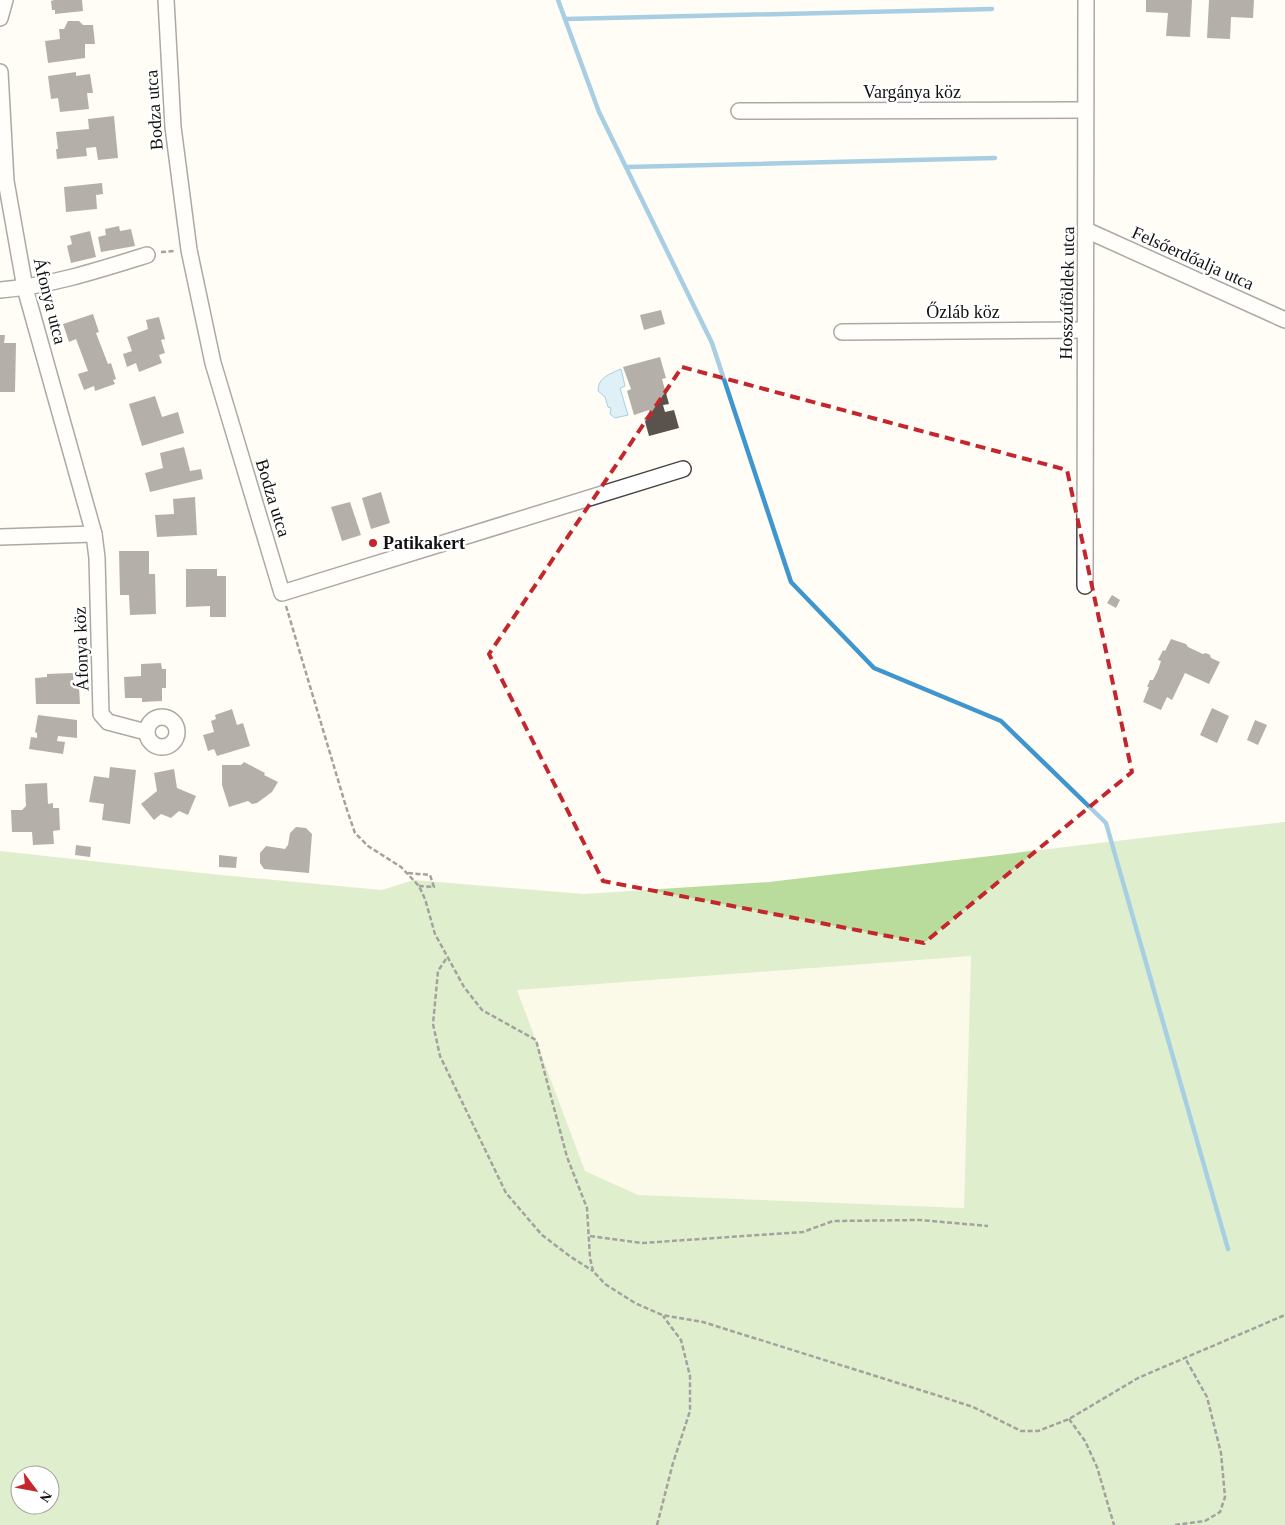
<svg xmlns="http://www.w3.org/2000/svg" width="1285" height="1525" font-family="'Times New Roman',serif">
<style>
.farmland{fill:#f6f3d4}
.forest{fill:#b9dc9c;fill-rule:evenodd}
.water{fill:#b9e0f7;stroke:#3f96cf}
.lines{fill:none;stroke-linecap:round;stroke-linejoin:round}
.stream{stroke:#3f96cf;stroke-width:4.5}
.building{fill:#5a524d}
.minor-casing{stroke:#444;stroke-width:18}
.path{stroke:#333;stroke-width:2.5;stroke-dasharray:5 2.5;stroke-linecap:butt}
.minor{stroke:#fff;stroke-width:15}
.marked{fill:none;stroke:#c4262e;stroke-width:4;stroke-dasharray:10 6;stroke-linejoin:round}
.poi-dot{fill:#c4262e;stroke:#fff;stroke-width:2}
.labels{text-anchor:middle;stroke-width:5;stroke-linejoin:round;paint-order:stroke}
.street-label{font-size:18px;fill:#111;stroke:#fff}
.poi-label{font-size:18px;font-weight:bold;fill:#111;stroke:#fff;text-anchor:start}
</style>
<rect width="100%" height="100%" fill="#fffdf5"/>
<polygon class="farmland" points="971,955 964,1208 638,1195 585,1171 517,990"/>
<path class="forest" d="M1285 822V1525H0V851L211 874 382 890 414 880 584 894 769 882 1193 832ZM971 956 964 1208 638 1195 585 1171 517 990ZM20 1475H50V1505H20Z"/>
<path class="water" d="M621 369 625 386 620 388 628 415 615 418 610 414 611 408 608 407 605 397 598 391C598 377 610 374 621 369Z"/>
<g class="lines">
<g class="stream">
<polyline points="558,0 599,112 712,343 791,582 874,668 1001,721 1106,823 1228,1249"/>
<polyline points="565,19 992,9"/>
<polyline points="626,167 995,158"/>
</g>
</g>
<g class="building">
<polygon points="54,0 82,0 83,11 55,14 55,10 52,10 51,1"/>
<polygon points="1146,0 1192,0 1190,37 1166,36 1168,13 1146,12"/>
<polygon points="1209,0 1254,0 1253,18 1231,17 1230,39 1207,38"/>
<polygon points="68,21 79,21 83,25 93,25 95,44 85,44 85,58 48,63 45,41 60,39 59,29 64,29"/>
<polygon points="76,72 76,76 90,74 93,93 87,93 89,109 60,112 58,98 51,99 48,76"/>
<polygon points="114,116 118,158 98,160 96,147 86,148 87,156 57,159 56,149 58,149 56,132 89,129 88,119"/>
<polygon points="102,183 103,194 96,195 97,209 66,212 64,187"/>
<polygon points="119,226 120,231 131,229 135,246 101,252 98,237 106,235 105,229"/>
<polygon points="90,231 96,257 71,263 67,246 72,244 70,236"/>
<polygon points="661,310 665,324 644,330 640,315"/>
<polygon points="93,314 99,332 96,333 108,364 111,363 116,379 113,380 115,384 95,391 94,386 84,390 78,374 88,371 76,339 69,342 63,324"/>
<polygon points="159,317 165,339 161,340 165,353 159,355 162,363 139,372 136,363 127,367 123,354 132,351 127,337 148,329 146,320"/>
<polygon points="0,335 5,335 4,343 16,343 15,392 0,392"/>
<polygon points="660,357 666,378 662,379 669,404 663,405 665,412 674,410 679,428 649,436 644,418 651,416 649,410 634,415 627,391 631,389 623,367"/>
<polygon points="155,396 162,417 178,412 184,433 142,446 129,404"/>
<polygon points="184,447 190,471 201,469 203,479 150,492 145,473 163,468 160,453"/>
<polygon points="381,492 390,523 371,529 362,498"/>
<polygon points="195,497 197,535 157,537 155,515 174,514 173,499"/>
<polygon points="350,502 361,535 342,541 331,507"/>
<polygon points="119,551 149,551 149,574 155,574 156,614 130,615 129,595 120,595"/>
<polygon points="186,569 217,569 217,576 226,576 226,617 210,617 210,606 186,607"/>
<polygon points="1112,595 1120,600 1116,608 1107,603"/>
<polygon points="1171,639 1186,644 1188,647 1203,654 1206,653 1210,655 1211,658 1220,662 1209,684 1185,673 1172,700 1167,697 1161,710 1143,702 1149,687 1147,687 1150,680 1153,680 1158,670 1161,661 1158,660 1163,650 1165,651"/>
<polygon points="161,663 162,669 166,669 166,688 162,688 162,701 142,702 142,698 125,698 124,677 141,676 141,664"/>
<polygon points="73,673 74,688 79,687 80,704 36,704 35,678 47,677 47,674"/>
<polygon points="1212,708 1229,716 1217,743 1200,735"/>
<polygon points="232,709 237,725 243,723 250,746 217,756 214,749 208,751 203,735 214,732 211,721 216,719 215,715"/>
<polygon points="38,715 77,720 77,738 58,736 57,741 65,742 63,754 29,749 31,737 37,738 37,733 35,732"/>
<polygon points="1255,720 1267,725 1258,745 1247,740"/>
<polygon points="244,762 265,773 264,775 278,782 272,792 257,803 252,804 248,801 229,807 222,785 222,765 241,765"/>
<polygon points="110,767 136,770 130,824 102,820 104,804 89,802 94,776 109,778"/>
<polygon points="174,769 177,788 196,796 188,815 179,811 171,818 161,814 154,820 141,804 157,791 154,773"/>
<polygon points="47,783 48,804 53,803 53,808 59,808 60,830 53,831 54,844 33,845 32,832 12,832 11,810 22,810 26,806 25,784"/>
<polygon points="296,827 306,828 312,834 309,873 264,869 260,863 260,853 266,846 285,849 288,845 290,833"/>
<polygon points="76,845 91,847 90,857 75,855"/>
<polygon points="219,855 237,857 236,868 219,867"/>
</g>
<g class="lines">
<defs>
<g id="minor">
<polyline points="166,0 173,127 189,250 213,363 282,593 683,469"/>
<polyline points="0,18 5,0"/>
<polyline points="0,72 6,181 25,288 94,534 97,558 101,714 108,722 146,732"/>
<polyline points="739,111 1085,110"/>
<polyline points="1086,230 1285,320"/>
<path d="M0 290C50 286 99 270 147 255"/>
<polyline points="842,332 1085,330"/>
<polyline points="0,537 94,534"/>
<polyline points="1085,586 1086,0"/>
<circle cx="162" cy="732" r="15"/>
</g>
</defs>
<use href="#minor" class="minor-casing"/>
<g class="path">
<polyline points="161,252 175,251"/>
<polyline points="286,606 347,810 355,833 368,846 401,867 419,886 425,899 435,934 464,987 482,1010 536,1040 567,1157 587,1208 590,1258 593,1271 605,1284 635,1303 662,1315 703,1322 933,1394 973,1407 1021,1431 1038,1431 1069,1419 1138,1378 1285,1315"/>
<polyline points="408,873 430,875 434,887 419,886"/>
<polyline points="446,959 438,971 433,1024 440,1056 506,1193 542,1235 571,1257 593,1271"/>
<polyline points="590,1236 642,1243 803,1232 833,1221 920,1220 988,1226"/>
<polyline points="1069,1419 1085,1441 1097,1467 1114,1525"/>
<polyline points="657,1525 673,1463 690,1411 690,1376 681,1340 663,1316"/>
<polyline points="1175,1525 1205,1521 1220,1512 1225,1497 1221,1453 1207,1397 1185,1358"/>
</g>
<use href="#minor" class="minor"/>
</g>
<path d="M0 0H1285V1525H0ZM682 367 1067 470 1132 772 924 943 603 881 489 654Z" fill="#fffdf5" fill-opacity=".55" fill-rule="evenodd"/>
<path class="marked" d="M682 367 1067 470 1132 772 924 943 603 881 489 654Z"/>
<circle class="poi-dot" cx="373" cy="543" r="5"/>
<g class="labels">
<g class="street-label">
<text x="912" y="98">Vargánya köz</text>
<text transform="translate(154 110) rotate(-94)" y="6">Bodza utca</text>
<text transform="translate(1193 258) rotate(24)" y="6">Felsőerdőalja utca</text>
<text transform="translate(1067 293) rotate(-89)" y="6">Hosszúföldek utca</text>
<text transform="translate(50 301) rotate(76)" y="6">Áfonya utca</text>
<text x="963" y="318">Őzláb köz</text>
<text transform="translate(273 498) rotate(73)" y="6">Bodza utca</text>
<text transform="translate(81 649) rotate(-92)" y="6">Áfonya köz</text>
</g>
<g class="poi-label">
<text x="383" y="549">Patikakert</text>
</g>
</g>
<g transform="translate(35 1490) rotate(122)"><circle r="24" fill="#ffffff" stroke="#a0a0a0"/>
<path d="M0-4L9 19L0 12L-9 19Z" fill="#c4262e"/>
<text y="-8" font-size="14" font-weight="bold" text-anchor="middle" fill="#111111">N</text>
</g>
</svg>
